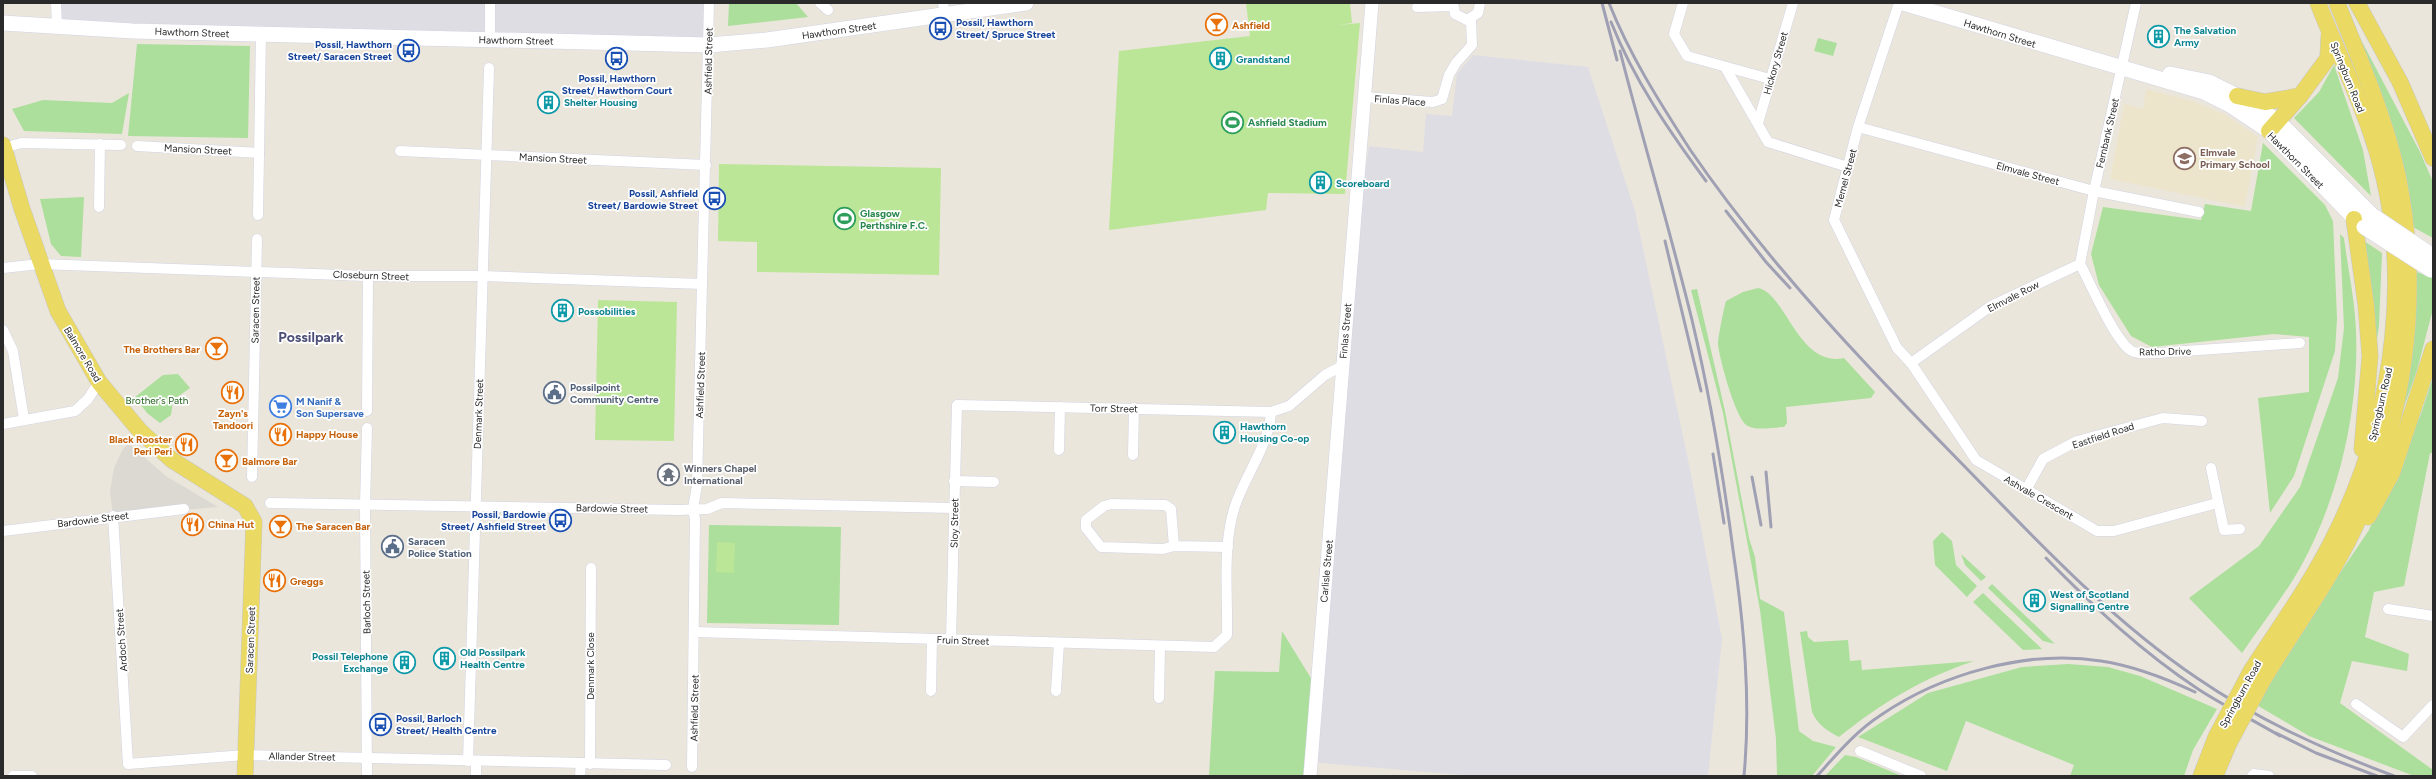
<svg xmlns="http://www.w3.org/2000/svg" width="2436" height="779" font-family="Figtree,sans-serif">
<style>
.industrial{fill:#dfdde4}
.education{fill:#ece5cc}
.green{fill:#abdf9b}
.pitch{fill:#bce697}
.plaza{fill:#dcd9d3}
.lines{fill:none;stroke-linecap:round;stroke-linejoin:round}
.minor-casing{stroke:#d2d3e2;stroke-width:11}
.tertiary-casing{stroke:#d2d3e2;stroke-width:14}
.secondary-casing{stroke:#d2d3e2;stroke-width:16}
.primary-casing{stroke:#c8c8c8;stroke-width:17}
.minor{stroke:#fff;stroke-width:10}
.tertiary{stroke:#fff;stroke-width:13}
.secondary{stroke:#fff;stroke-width:15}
.primary{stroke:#ead963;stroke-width:16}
.rail{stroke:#9fa0b3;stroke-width:3}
.secondary-bridge-casing{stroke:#d2d3e2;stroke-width:16;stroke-linecap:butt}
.primary-bridge-casing{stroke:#c8c8c8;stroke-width:17;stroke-linecap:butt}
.secondary-bridge{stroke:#fff;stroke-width:15}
.primary-bridge{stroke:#ead963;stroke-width:16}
.labels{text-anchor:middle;stroke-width:3.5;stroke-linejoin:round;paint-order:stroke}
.transit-label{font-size:10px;font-weight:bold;fill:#164399;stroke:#fff;text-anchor:end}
.food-label{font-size:10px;font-weight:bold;fill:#c56008;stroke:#fff;text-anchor:start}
.street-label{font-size:10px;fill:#2a2a2a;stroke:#fff}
.culture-label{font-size:10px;font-weight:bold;fill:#0d838f;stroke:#fff;text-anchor:start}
.leisure-label{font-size:10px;font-weight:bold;fill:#27864d;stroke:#fff;text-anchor:start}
.education-label{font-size:10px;font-weight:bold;fill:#785e54;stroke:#fff;text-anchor:start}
.service-label{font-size:10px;font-weight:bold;fill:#4e5e75;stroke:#fff;text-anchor:start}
.park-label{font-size:10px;fill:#24631d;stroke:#fff}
.shop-label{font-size:10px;font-weight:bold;fill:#366cbe;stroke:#fff;text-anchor:start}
.worship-label{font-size:10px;font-weight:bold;fill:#5b616d;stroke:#fff;text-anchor:start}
.district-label{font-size:14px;font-weight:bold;fill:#4c4f78;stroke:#fff}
</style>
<rect width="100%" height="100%" fill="#ebe6dc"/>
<g class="industrial">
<polygon points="56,3 709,3 709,45 57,27"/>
<polygon points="1473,55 1588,67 1635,211 1690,469 1722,639 1708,776 1472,776 1311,762 1350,285 1369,146 1423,152 1426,114 1452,116 1457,74"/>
</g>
<polygon class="education" points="2146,89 2192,101 2224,114 2258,137 2245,207 2110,179 2124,104 2143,109"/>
<g class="green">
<polygon points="729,3 796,3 808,17 728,26"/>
<polygon points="2349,17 2420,152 2433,182 2433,238 2411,226"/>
<polygon points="1818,38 1837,43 1833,56 1814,51"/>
<polygon points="137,44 250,46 248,138 128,136"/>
<polygon points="2334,65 2363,150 2371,196 2294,118 2319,92"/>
<polygon points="129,93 122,134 24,131 12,109 43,100 112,103"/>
<polygon points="2263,143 2325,205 2333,221 2337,319 2335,351 2294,476 2270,513 2258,398 2309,392 2309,337 2274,334 2152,347 2131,336 2099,285 2091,254 2103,207 2201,220 2205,204 2251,211"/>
<polygon points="84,197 81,257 61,256 51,244 40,199"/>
<path d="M2340 234 2344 238C2348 269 2355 301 2356 331 2359 411 2339 498 2300 568 2283 598 2261 625 2242 653L2189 598 2259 546 2300 487 2338 378 2344 328Z"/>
<polygon points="2358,237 2382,253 2379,326 2374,359"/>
<polygon points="2414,271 2433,278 2433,309 2417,370 2395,432"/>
<path d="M1758 288C1786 293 1798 368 1844 358L1875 392 1871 398 1786 407 1787 423 1784 427C1774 427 1757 431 1748 426 1736 421 1719 357 1718 344 1718 338 1724 307 1726 301L1743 292Z"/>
<polygon points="1697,289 1725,411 1749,538 1755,557 1760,599 1784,612 1799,731 1813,741 1836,747 1812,776 1777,776 1776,739 1760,610 1723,413 1691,290"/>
<polygon points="178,374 190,388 173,400 171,415 160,423 147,413 135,397 163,375"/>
<polygon points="2433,377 2433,453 2430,453 2404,586 2374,592 2365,637 2409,654 2407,671 2352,661 2340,703 2433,770 2433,776 2414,776 2309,736 2255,704 2268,680 2369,530 2421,414"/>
<polygon points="709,525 841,527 839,625 707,623"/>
<polygon points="1942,532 1952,541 1956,565 1977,586 1967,597 1935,565 1933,541"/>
<polygon points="1961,554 1986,577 1981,581 1965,565"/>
<polygon points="1992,584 2055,644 2043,641 1988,588"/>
<polygon points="1983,593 2042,649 2023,650 1973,602"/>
<polygon points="1282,631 1317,688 1310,776 1209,776 1215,671 1279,672"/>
<path d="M1807 631 1808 637 1814 642 1848 640 1850 661 1861 660 1862 670 1974 661C1923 678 1881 703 1839 737 1826 730 1818 725 1812 712L1800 632Z"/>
<polygon points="2068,664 2108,667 2140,676 2217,709 2193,750 2184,776 2070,776 2074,765 1966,721 1947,771 1858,737 1928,693 2022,667"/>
<polygon points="1845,755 1856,757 1902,776 1825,776"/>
</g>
<g class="pitch">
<polygon points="1246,3 1350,3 1352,23 1338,25 1360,23 1345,194 1268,193 1266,210 1109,230 1119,51 1250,36"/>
<polygon points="719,164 941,168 939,275 757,272 757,242 718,241"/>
<polygon points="598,300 677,302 674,441 595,440"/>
<polygon points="717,542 735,543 734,573 716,572"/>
</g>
<polygon class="plaza" points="128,443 166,476 218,507 113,516 110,491 114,468 122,451"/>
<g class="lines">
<defs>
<g id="minor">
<polyline points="56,3 57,27"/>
<polyline points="490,3 490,40"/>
<polyline points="820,3 828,10"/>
<polyline points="943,3 945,15"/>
<polyline points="1453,3 1455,14 1467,20 1478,13 1480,3"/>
<polyline points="1683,3 1674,34 1687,56 1770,79"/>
<polyline points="1899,3 1858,127 1834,220 1897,348 1911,363 1976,460 2097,531 2114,531 2217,503"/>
<polyline points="1417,7 1453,6"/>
<polyline points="1725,67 1768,142 1848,167"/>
<polyline points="1365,97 1433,102 1442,99 1449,75 1456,63 1472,45 1471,19"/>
<polyline points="1758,123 1793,3"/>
<polyline points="1858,127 2094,191 2199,212"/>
<polyline points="137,146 259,153"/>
<polyline points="4,148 21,143 121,145"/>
<polyline points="400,151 706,165"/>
<polyline points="99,207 100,144"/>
<polyline points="258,215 261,35"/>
<path d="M2080 264C2091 284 2113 337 2130 350 2137 355 2149 353 2157 353L2300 343"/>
<polyline points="2080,264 2094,191 2136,3"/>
<polyline points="3,268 40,264 368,276 483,276 702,284"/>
<polyline points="3,330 13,351 24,419"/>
<polyline points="1911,363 1991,306 2080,264"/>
<polyline points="367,411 368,276"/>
<polyline points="3,424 75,411 88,399 99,382"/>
<polyline points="367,428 365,506 367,776"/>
<polyline points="1059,450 1060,407"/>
<polyline points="1133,455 1134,408"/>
<polyline points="2211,468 2224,530 2240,529"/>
<polyline points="252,477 257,239"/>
<polyline points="954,481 994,482"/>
<polyline points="2026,490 2043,459 2077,441 2163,418 2202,421"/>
<polyline points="270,503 679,510 707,509 722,503 954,508"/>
<polyline points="113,516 128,764 245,755 666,765"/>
<polyline points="3,531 184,509"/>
<polyline points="1174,546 1171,509 1165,505 1111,504 1104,506 1086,520 1086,528 1101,547 1163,549 1174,546 1228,547"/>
<polyline points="2388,609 2433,616"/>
<path d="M695 632 1214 647 1227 635C1228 593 1222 546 1235 506 1245 475 1269 446 1271 412"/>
<polyline points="951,640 957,405 1271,412 1289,406 1325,375 1342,366"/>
<polyline points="931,691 932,639"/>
<polyline points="1056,691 1059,643"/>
<polyline points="1159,698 1160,646"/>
<polyline points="2356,704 2403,737 2433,705"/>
<polyline points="1860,751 1921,776"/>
<polyline points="468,761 489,68"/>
<polyline points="590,764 591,568"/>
<polyline points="692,767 695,519 693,509 697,485 709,3"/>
<polyline points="13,776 32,776"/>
<polyline points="476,776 476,761"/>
<polyline points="580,776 581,763"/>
<polyline points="2252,776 2254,774 2269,776"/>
</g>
<polyline id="tertiary" points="1310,776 1372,3"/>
<g id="secondary">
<polyline points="1903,3 2204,92 2230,105 2269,131 2363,227"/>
<polyline points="3,23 133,31 709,45 767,40 1026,3"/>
<polyline points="2170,74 2209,82 2237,96 2278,121 2372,215"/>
</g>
<g id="primary">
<polyline points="2357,3 2400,82 2433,158"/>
<polyline points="2237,96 2265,102 2300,96"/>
<polyline points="2269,131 2300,96 2328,58 2329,36"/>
<polyline points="3,145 22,209 58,311 99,382 140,431 172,460 245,506 254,522 245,776"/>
<polyline points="2354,219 2366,305 2370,356 2362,449"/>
<polyline points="2368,517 2392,473 2433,349"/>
<path d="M2251 671C2280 626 2313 581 2336 533 2395 413 2416 265 2372 136 2357 91 2335 47 2318 3"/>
<path d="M2263 680C2293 630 2328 583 2353 531 2405 422 2422 296 2398 177 2385 117 2360 60 2337 3"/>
<polyline points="2201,776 2216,737"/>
<polyline points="2215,776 2229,743"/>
</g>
</defs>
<use href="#minor" class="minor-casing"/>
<use href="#tertiary" class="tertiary-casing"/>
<use href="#secondary" class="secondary-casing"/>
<use href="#primary" class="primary-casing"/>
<use href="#minor" class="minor"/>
<use href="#tertiary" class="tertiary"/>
<use href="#secondary" class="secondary"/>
<use href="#primary" class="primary"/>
<g class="rail">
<polyline points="1602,3 1617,60"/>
<path d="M1609 3C1630 56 1660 103 1691 151 1772 269 1872 372 1972 474 2043 547 2113 621 2197 678 2258 720 2325 750 2394 776"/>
<path d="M1611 22C1634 80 1669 131 1706 181"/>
<path d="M1620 51C1643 141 1670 230 1692 320 1710 396 1723 473 1733 550 1744 625 1751 701 1744 776"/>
<polyline points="1726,211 1766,262 1790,288"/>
<polyline points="1665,241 1701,391"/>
<polyline points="1713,454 1724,523"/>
<polyline points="1766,472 1771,527"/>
<polyline points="1752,477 1761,525"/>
<path d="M2046 558C2093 606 2142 652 2198 689 2224 706 2253 720 2280 736"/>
<polyline points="2276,733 2316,753 2377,776"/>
<path d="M1817 776C1837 754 1856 731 1881 715 1941 674 2028 649 2101 661 2134 666 2165 678 2195 692"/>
</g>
<defs>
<g id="secondary-bridge">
<polyline points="2372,215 2433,256"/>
<polyline points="2364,227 2431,270"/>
</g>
<g id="primary-bridge">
<polyline points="2216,737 2251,671"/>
<polyline points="2229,743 2263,680"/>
</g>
</defs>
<use href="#secondary-bridge" class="secondary-bridge-casing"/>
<use href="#primary-bridge" class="primary-bridge-casing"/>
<use href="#secondary-bridge" class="secondary-bridge"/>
<use href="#primary-bridge" class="primary-bridge"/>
</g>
<defs>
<symbol id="bar-ring" viewBox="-11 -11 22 22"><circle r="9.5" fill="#fff" stroke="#e8710a" stroke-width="1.5"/><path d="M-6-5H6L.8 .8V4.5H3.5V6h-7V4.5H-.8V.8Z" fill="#e8710a"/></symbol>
<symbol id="bus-ring" viewBox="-11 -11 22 22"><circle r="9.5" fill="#fff" stroke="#1a4fb4" stroke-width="1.5"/><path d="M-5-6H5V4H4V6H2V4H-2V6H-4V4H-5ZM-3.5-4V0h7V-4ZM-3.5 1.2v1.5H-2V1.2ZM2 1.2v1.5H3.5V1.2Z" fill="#1a4fb4"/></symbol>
<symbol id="building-ring" viewBox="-11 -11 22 22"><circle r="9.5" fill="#fff" stroke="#0f9aa8" stroke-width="1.5"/><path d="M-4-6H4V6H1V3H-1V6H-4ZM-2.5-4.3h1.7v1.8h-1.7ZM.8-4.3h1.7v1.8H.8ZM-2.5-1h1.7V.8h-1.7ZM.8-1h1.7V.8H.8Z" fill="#0f9aa8"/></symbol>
<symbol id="stadium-ring" viewBox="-11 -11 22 22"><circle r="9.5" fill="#fff" stroke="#2e9e5b" stroke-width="1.5"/><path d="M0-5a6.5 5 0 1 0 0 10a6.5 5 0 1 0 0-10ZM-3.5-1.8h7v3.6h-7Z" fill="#2e9e5b"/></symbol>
<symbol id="school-ring" viewBox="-11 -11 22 22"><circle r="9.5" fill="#fff" stroke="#8d6e63" stroke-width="1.5"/><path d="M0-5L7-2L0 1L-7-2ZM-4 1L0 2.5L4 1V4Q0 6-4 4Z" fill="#8d6e63"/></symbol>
<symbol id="restaurant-ring" viewBox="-11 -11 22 22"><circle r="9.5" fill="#fff" stroke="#e8710a" stroke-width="1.5"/><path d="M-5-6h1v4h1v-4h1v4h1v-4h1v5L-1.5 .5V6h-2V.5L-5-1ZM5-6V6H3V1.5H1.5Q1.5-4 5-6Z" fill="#e8710a"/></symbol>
<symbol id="civic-ring" viewBox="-11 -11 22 22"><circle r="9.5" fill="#fff" stroke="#5c6f8a" stroke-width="1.5"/><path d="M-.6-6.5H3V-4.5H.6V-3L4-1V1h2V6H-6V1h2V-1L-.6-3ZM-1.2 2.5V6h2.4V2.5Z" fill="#5c6f8a"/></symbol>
<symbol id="supermarket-ring" viewBox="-11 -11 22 22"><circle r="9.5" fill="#fff" stroke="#3f7fe0" stroke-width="1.5"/><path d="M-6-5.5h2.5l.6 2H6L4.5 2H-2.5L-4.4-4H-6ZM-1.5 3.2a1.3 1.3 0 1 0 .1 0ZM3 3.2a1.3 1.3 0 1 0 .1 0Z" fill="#3f7fe0"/></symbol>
<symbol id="temple-ring" viewBox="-11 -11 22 22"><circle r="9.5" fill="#fff" stroke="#6b7280" stroke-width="1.5"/><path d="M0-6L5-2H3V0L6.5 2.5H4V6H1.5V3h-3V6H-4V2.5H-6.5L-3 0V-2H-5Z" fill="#6b7280"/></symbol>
</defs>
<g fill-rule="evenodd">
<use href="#bar-ring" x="1204" y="12" width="25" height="25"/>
<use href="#bus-ring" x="928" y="16" width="25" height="25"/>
<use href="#building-ring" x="2146" y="24" width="25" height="25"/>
<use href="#bus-ring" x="396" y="38" width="25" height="25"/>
<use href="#bus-ring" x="604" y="46" width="25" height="25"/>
<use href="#building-ring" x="1208" y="46" width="25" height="25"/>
<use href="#building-ring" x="536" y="90" width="25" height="25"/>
<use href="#stadium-ring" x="1220" y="110" width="25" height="25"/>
<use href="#school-ring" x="2172" y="146" width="25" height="25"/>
<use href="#building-ring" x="1308" y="170" width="25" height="25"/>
<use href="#bus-ring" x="702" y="186" width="25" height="25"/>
<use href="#stadium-ring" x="832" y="206" width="25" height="25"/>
<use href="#building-ring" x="550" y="298" width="25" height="25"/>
<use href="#bar-ring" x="204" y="336" width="25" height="25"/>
<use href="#restaurant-ring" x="220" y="380" width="25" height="25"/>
<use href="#civic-ring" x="542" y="380" width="25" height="25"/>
<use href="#supermarket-ring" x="268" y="394" width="25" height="25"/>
<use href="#building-ring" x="1212" y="420" width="25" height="25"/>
<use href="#restaurant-ring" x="268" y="422" width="25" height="25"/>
<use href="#restaurant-ring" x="174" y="432" width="25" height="25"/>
<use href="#bar-ring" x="214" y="448" width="25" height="25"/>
<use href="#temple-ring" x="656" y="462" width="25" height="25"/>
<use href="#bus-ring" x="548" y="508" width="25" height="25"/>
<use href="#restaurant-ring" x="180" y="512" width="25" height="25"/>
<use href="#bar-ring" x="268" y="514" width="25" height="25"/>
<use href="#civic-ring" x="380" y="534" width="25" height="25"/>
<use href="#restaurant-ring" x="262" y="568" width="25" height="25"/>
<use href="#building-ring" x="2022" y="588" width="25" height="25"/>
<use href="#building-ring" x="432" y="646" width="25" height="25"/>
<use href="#building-ring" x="392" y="650" width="25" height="25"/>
<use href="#bus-ring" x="368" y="712" width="25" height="25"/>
</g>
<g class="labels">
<g class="transit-label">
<text x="956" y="26" text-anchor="start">Possil, Hawthorn<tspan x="956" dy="12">Street/ Spruce Street</tspan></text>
<text x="392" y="48">Possil, Hawthorn<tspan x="392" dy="12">Street/ Saracen Street</tspan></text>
<text x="617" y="82" text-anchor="middle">Possil, Hawthorn<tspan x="617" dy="12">Street/ Hawthorn Court</tspan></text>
<text x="698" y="197">Possil, Ashfield<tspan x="698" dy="12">Street/ Bardowie Street</tspan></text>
<text x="546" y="518">Possil, Bardowie<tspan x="546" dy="12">Street/ Ashfield Street</tspan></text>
<text x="396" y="722" text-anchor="start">Possil, Barloch<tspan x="396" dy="12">Street/ Health Centre</tspan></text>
</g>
<g class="food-label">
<text x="1232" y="29">Ashfield</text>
<text x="200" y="353" text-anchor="end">The Brothers Bar</text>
<text x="233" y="417" text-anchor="middle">Zayn's<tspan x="233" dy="12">Tandoori</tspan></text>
<text x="296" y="438">Happy House</text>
<text x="172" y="443" text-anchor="end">Black Rooster<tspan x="172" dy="12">Peri Peri</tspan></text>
<text x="242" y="465">Balmore Bar</text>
<text x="208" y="528">China Hut</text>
<text x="296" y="530">The Saracen Bar</text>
<text x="290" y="585">Greggs</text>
</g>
<g class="street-label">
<text transform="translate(839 30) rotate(-8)" y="4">Hawthorn Street</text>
<text transform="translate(192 32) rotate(2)" y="4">Hawthorn Street</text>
<text transform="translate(2000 33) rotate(17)" y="4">Hawthorn Street</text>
<text transform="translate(516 40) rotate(1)" y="4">Hawthorn Street</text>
<text transform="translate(708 61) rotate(-89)" y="4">Ashfield Street</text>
<text transform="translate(1775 63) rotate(-74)" y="4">Hickory Street</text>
<text transform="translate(2348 77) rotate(68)" y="4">Springburn Road</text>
<text transform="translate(1400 100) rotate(4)" y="4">Finlas Place</text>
<text transform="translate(2107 133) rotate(-77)" y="4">Fernbank Street</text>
<text transform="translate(198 149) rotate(3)" y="4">Mansion Street</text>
<text transform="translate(553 158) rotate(3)" y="4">Mansion Street</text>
<text transform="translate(2296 160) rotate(45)" y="4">Hawthorn Street</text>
<text transform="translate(2028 173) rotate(15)" y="4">Elmvale Street</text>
<text transform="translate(1845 178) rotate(-75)" y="4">Memel Street</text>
<text transform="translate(371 275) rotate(2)" y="4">Closeburn Street</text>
<text transform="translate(2013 296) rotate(-27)" y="4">Elmvale Row</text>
<text transform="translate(255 310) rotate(-89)" y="4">Saracen Street</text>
<text transform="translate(1345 331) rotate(-85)" y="4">Finlas Street</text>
<text transform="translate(2165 351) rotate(-1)" y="4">Ratho Drive</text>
<text transform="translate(83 354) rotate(59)" y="4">Balmore Road</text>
<text transform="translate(700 385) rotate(-88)" y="4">Ashfield Street</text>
<text transform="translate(2380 404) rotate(-77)" y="4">Springburn Road</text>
<text transform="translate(1114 408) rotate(1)" y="4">Torr Street</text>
<text transform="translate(478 414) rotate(-88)" y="4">Denmark Street</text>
<text transform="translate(2103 435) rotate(-18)" y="4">Eastfield Road</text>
<text transform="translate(2039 497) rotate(30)" y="4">Ashvale Crescent</text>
<text transform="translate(612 508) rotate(1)" y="4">Bardowie Street</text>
<text transform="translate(93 519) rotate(-7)" y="4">Bardowie Street</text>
<text transform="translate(954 523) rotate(-89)" y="4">Sloy Street</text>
<text transform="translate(1326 571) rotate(-85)" y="4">Carlisle Street</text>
<text transform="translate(366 602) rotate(-91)" y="4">Barloch Street</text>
<text transform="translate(121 640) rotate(-94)" y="4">Ardoch Street</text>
<text transform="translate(250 640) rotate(-88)" y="4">Saracen Street</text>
<text transform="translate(963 640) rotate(2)" y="4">Fruin Street</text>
<text transform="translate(590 666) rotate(-90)" y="4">Denmark Close</text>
<text transform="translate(2240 694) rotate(-61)" y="4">Springburn Road</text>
<text transform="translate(694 708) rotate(-89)" y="4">Ashfield Street</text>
<text transform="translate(302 756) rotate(1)" y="4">Allander Street</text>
</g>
<g class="culture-label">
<text x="2174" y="34">The Salvation<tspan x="2174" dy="12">Army</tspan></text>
<text x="1236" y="63">Grandstand</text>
<text x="564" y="106">Shelter Housing</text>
<text x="1336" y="187">Scoreboard</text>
<text x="578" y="315">Possobilities</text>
<text x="1240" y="430">Hawthorn<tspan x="1240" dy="12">Housing Co-op</tspan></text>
<text x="2050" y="598">West of Scotland<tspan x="2050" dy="12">Signalling Centre</tspan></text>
<text x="460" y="656">Old Possilpark<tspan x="460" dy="12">Health Centre</tspan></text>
<text x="388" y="660" text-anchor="end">Possil Telephone<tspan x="388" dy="12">Exchange</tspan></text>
</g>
<g class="leisure-label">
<text x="1248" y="126">Ashfield Stadium</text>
<text x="860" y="217">Glasgow<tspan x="860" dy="12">Perthshire F.C.</tspan></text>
</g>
<g class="education-label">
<text x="2200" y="156">Elmvale<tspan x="2200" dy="12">Primary School</tspan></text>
</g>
<g class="service-label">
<text x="570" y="391">Possilpoint<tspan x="570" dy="12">Community Centre</tspan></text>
<text x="408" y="545">Saracen<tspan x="408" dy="12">Police Station</tspan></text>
</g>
<g class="park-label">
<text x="157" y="404">Brother's Path</text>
</g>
<g class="shop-label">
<text x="296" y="405">M Nanif &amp;<tspan x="296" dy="12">Son Supersave</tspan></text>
</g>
<g class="worship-label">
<text x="684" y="472">Winners Chapel<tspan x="684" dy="12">International</tspan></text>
</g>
<g class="district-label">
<text x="311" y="342">Possilpark</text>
</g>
</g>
<rect width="2436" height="779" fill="none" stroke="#2a2a2a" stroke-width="8"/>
</svg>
